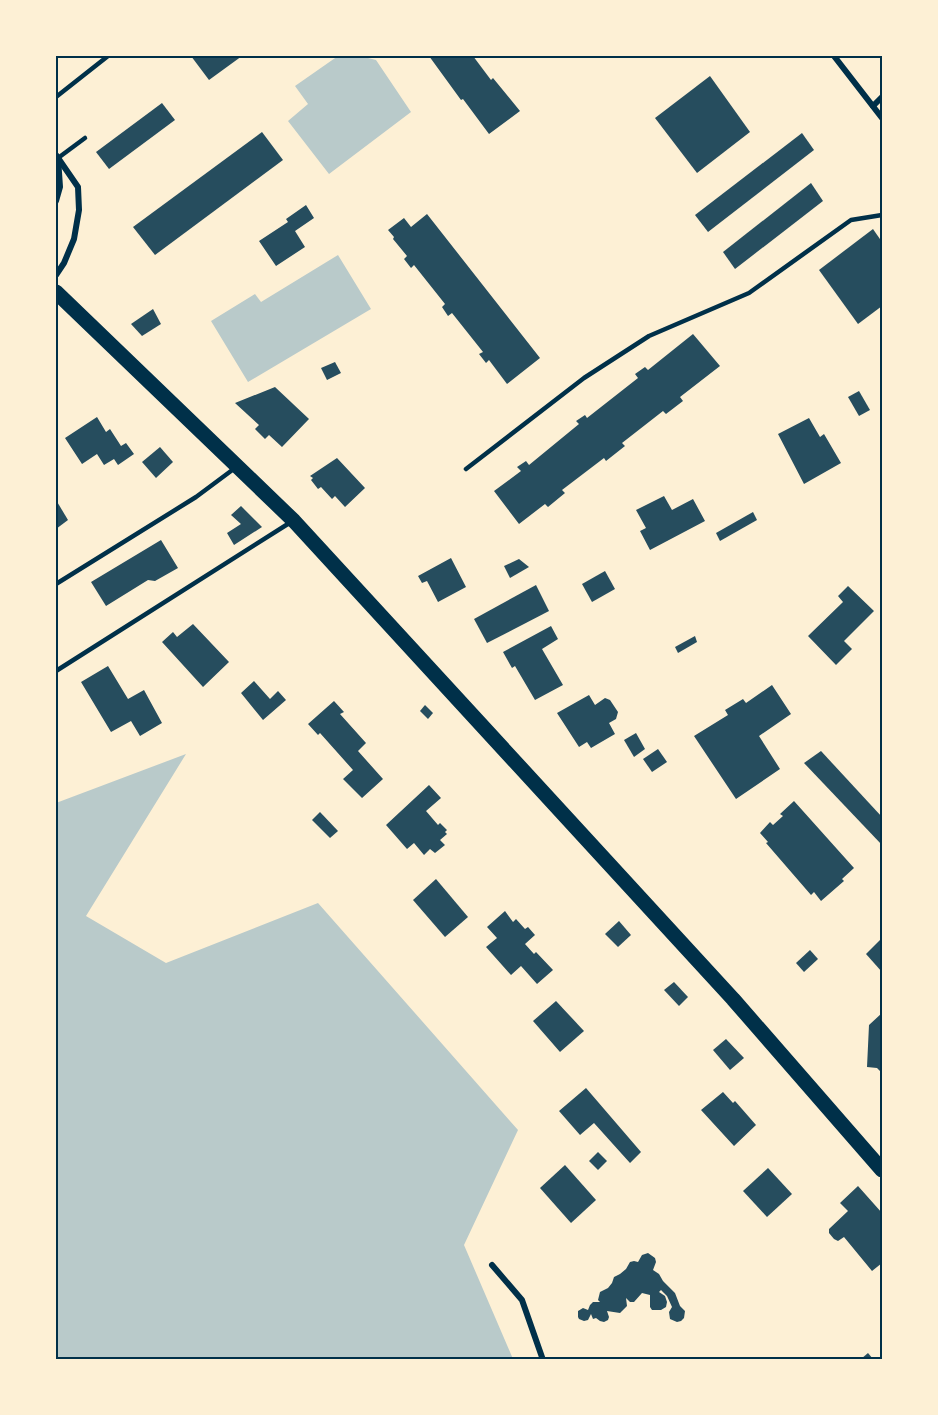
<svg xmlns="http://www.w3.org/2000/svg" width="938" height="1415" font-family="'Space Grotesk',sans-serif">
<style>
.green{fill:#b9caca}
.building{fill:#264d5e}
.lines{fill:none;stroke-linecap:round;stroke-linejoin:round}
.service{stroke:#003049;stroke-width:4.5}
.minor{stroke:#003049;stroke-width:6}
.primary{stroke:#003049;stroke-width:15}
.neatline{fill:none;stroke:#003049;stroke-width:2}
</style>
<rect width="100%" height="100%" fill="#fdf0d5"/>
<g class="green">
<polygon points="338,56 360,56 376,60 411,112 329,174 288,121 308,104 295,86"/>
<polygon points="338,255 371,309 248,382 211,321 255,294 261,302"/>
<polygon points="186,754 86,916 166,963 318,903 518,1130 464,1245 513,1359 56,1359 56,803"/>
</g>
<g class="building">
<polygon points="191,56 242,56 209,80"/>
<polygon points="429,56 473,56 491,80 493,78 520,111 489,134 463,99 461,100"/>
<polygon points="710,76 750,132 697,173 655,118"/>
<polygon points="162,103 175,120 109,169 96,152"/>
<polygon points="262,132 283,160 155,255 133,227"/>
<polygon points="802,133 814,150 708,232 695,215"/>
<polygon points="811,183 823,201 735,269 723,252"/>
<polygon points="306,205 314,218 295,231 305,247 276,266 259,241 288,222 286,219"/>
<polygon points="427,214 540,358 507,384 489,360 486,363 479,354 483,352 452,313 448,316 442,307 445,304 414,265 411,268 404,259 407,256 393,239 394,237 388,230 404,218 411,227"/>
<polygon points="873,229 882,242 882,306 858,324 819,270"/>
<polygon points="153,309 161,324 142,336 131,324"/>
<polygon points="693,334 720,366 680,397 683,401 666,414 663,411 622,443 625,446 606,461 604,458 562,490 565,493 548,507 545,504 519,524 494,491 521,471 517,467 526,461 529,465 579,424 576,421 585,415 587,418 638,378 635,374 645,367 648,370"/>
<polygon points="335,362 341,373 327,380 321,368"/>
<polygon points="275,387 309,419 282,447 269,435 265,439 255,429 259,425 235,403"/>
<polygon points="859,391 870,410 859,416 848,397"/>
<polygon points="97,417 106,432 110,429 121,446 126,443 134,454 118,465 114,459 104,465 97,454 82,464 65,438"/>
<polygon points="809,418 820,437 824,434 841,463 804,484 778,434"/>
<polygon points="160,447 173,462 156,478 142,462"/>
<polygon points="337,458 365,488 345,507 335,496 332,499 321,487 318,489 311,480 313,478 310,476"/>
<polygon points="664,496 672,510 693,499 705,521 650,550 640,531 646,528 636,510"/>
<polygon points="56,500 68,520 56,529"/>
<polygon points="241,506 262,527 234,545 227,533 241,524 231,515"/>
<polygon points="753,512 757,520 720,541 716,533"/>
<polygon points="161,540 178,568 155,581 148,580 106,606 91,582"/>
<polygon points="451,558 466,587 438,602 427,581 422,583 418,576"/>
<polygon points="519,559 529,567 510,578 504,566"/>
<polygon points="605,571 615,589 592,602 582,584"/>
<polygon points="536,585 549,611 487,643 474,619"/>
<polygon points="848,586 874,611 844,641 852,649 836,665 808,636 843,602 838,596"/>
<polygon points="193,624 229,662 203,687 162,642 173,632 177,637"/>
<polygon points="551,626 558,639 542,649 563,685 535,700 515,666 512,668 503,652"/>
<polygon points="695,636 697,642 678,653 675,647"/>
<polygon points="108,666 128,699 144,690 162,723 140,736 131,721 111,732 81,682"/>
<polygon points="254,681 270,699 278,691 286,700 263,720 241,693"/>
<polygon points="772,685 791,714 759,736 780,769 736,799 694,736 728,715 725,710 743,699 746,703"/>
<polygon points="589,695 595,705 605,698 610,700 618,712 616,719 609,723 615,734 591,748 587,742 579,747 557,713"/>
<polygon points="334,701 344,712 340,714 366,743 358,751 383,779 362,798 343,779 353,770 320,733 318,735 308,724"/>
<polygon points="425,705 433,713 428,719 420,711"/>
<polygon points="636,733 645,749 634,757 624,740"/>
<polygon points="658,749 667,762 652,772 643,759"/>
<polygon points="821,751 882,817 882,845 804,763"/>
<polygon points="429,785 441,798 426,811 438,825 440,823 447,830 445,832 447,834 440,840 445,845 435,853 430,849 424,855 414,843 407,849 386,825"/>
<polygon points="794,801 854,868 842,879 844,881 821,901 814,892 811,895 766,843 768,842 760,833 770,822 773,825 783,816 780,814"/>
<polygon points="320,812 338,831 330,838 312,820"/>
<polygon points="436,879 468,917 445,937 413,900"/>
<polygon points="505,911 513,922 516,919 525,929 528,927 535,935 525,944 534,954 536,952 553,970 537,984 521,966 511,975 486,947 497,938 487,927"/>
<polygon points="619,921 631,935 618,947 605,934"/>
<polygon points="882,938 882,972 866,954"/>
<polygon points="810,950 818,959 804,972 796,963"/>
<polygon points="674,982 688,997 679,1006 664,990"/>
<polygon points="556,1001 584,1031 560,1052 533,1021"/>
<polygon points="882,1013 882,1073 877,1068 867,1067 869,1025"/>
<polygon points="726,1039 744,1058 730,1070 713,1050"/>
<polygon points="586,1088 641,1152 630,1163 594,1123 580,1135 559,1111"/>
<polygon points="723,1092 733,1103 735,1101 756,1125 734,1146 701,1110"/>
<polygon points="598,1152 607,1161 598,1170 589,1161"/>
<polygon points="565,1165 596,1200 571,1223 540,1188"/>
<polygon points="768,1168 792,1194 767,1217 743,1191"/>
<polygon points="858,1186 882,1213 882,1263 872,1271 844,1237 838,1241 834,1239 829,1233 829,1229 848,1211 840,1203"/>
<polygon points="648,1253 655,1258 656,1262 653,1270 659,1274 663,1281 675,1293 680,1306 685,1311 684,1318 681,1321 677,1322 670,1319 669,1312 672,1307 667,1296 661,1290 659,1292 665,1296 667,1302 666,1307 661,1310 652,1310 650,1307 650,1295 642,1293 634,1302 630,1302 626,1298 627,1306 620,1313 607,1311 609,1317 608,1320 604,1322 600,1321 596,1318 593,1319 591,1314 588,1320 584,1321 579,1319 578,1317 578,1311 583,1308 588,1310 590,1305 593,1302 600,1302 598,1300 600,1292 608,1288 612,1283 614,1277 620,1274 626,1269 630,1262 634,1261 638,1262 642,1255"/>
<polygon points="868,1353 873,1359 861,1359"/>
</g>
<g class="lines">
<g class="service">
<polyline points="56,97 108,56"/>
<polyline points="58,158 85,138"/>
<polyline points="466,469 584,378 649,336 749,293 851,220 882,215"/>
<polyline points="56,584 196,497 235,468"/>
<polyline points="56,671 291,522"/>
</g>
<g class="minor">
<polyline points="834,56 882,118"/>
<polyline points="873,106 882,97"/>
<polyline points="56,155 78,187 79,210 74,239 64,263 56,275"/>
<polyline points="56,201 60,187 58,158"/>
<polyline points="492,1265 522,1300 543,1360"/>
</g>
<polyline class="primary" points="56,292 294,521 733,999 882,1170"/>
</g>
<rect width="938" height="1415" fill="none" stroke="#fdf0d5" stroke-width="114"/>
<rect x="57" y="57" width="824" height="1301" class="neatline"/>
</svg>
